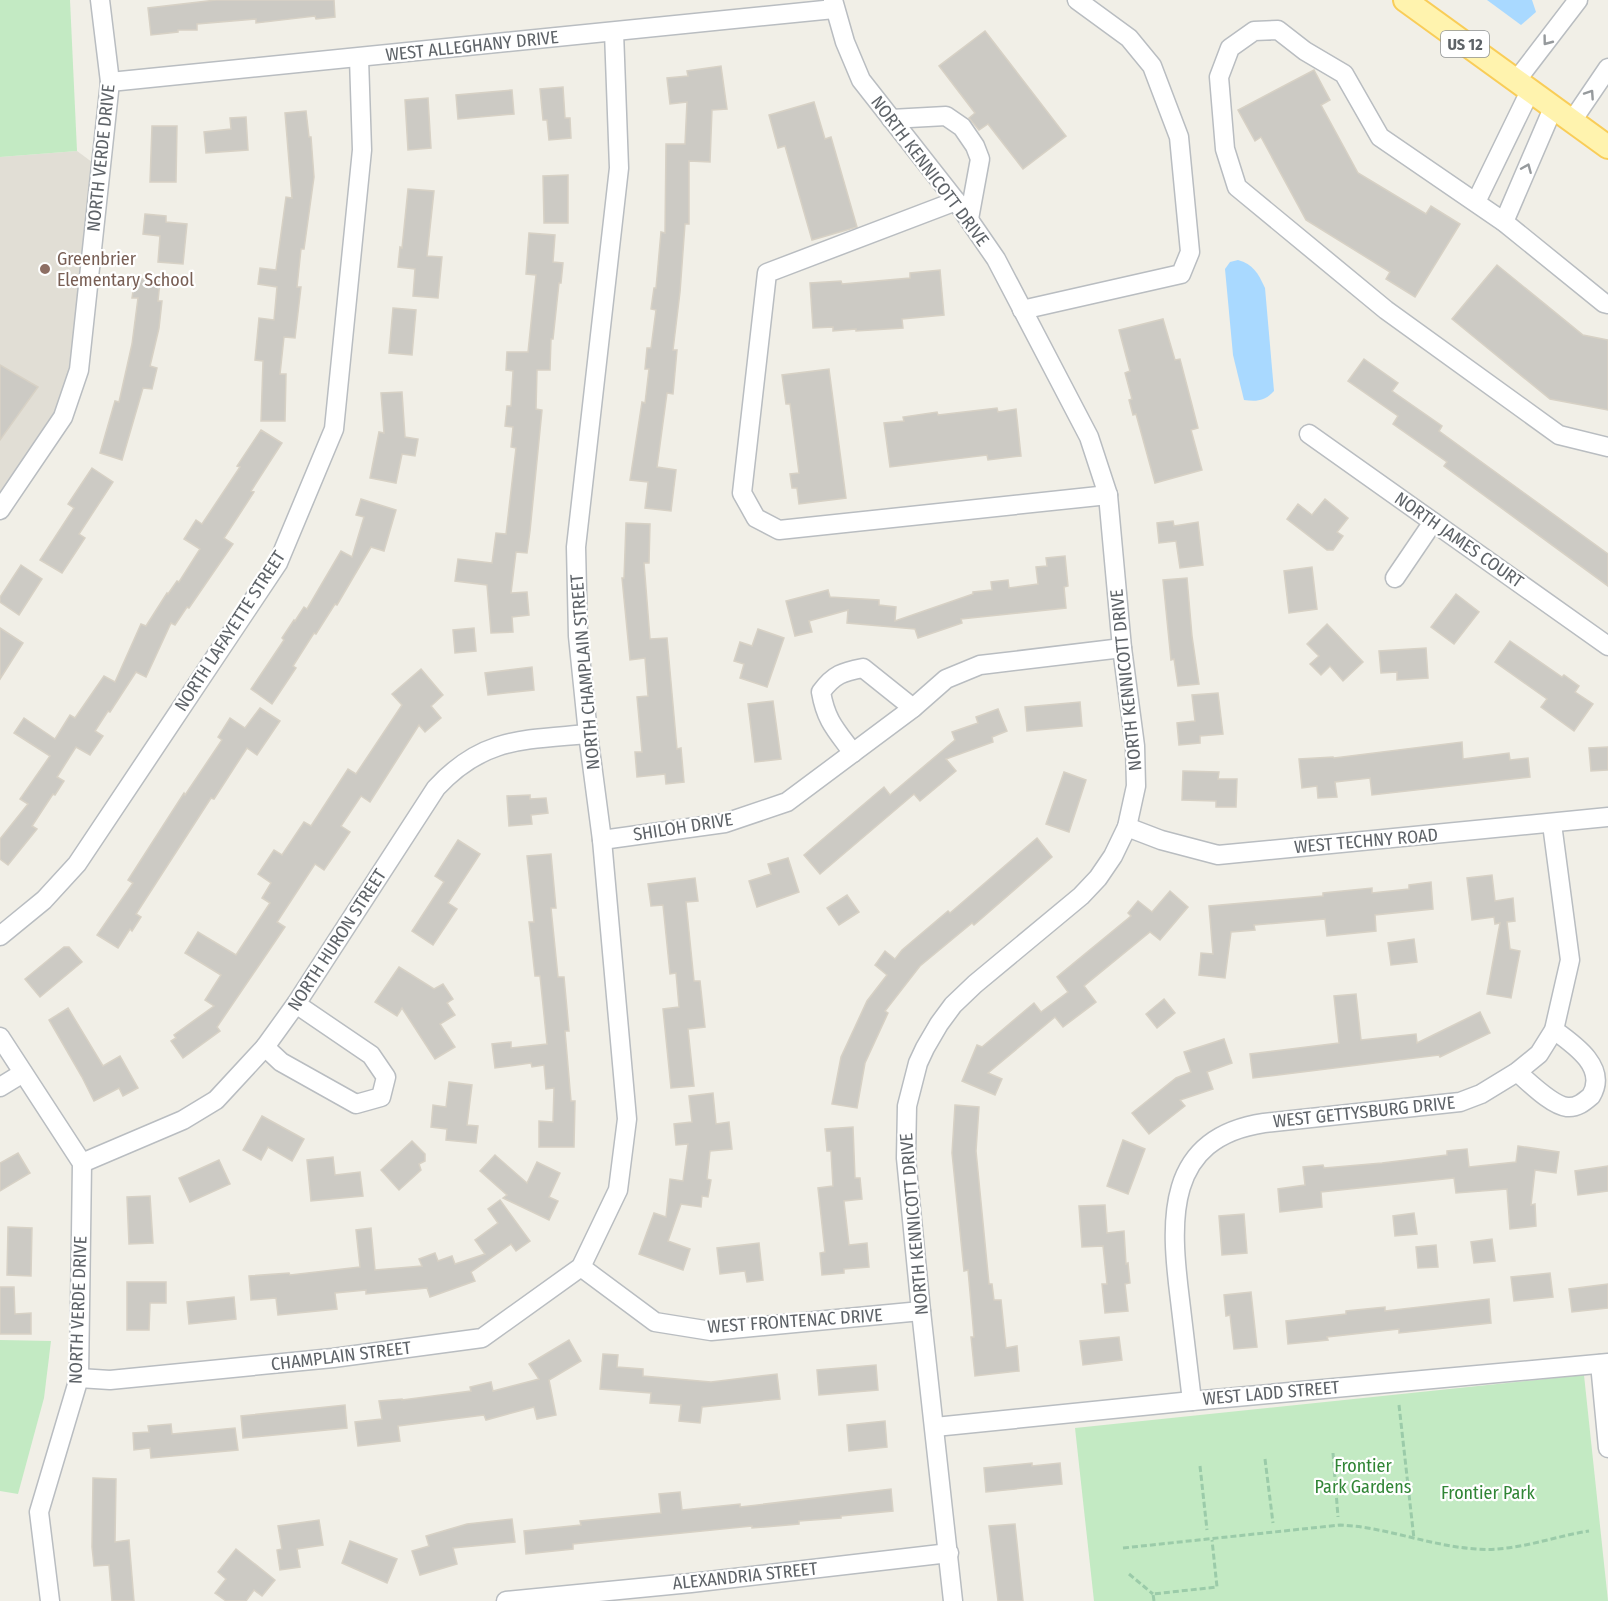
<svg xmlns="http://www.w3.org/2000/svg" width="1608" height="1601" font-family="'Fira Sans Condensed',sans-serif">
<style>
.education{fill:#e1ded5}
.green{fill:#c3eac3}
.water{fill:#a9d9ff}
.building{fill:#cccac4;stroke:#d7d1c5;stroke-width:1.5}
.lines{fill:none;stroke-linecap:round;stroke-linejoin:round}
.minor-casing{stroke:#b9bdc1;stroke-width:21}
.major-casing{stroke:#f9cd58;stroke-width:26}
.path{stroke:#9bcba9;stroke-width:3;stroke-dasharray:6 3;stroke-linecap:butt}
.minor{stroke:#fff;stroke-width:18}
.major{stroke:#fff3ae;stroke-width:22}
.oneway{stroke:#969a9d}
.education-dot{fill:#8d6e63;stroke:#fff;stroke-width:2}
.labels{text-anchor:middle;stroke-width:4.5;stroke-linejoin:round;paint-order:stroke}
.shield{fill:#fff;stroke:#8e9295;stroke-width:1.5}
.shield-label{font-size:16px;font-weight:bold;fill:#5e6368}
.street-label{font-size:18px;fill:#5e6368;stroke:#fff}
.education-label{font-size:18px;fill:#785e54;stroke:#fff;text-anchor:start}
.park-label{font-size:18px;fill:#308535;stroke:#fff}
</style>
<rect width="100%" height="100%" fill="#f1efe7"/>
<polygon class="education" points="77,151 100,168 63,417 0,510 0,157"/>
<g class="green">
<polygon points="0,0 70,0 77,151 0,157"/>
<polygon points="0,1340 51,1341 44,1398 18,1494 0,1491"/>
<polygon points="1584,1375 1608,1601 1094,1601 1075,1428"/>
</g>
<g class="water">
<polygon points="1487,0 1532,0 1536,12 1521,25"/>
<path d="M1238 260C1253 264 1258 273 1265 288L1274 391C1265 401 1257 402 1244 400L1233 355 1225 269 1230 262Z"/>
</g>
<g class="building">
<polygon points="216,0 334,0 335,17 316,19 315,16 256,23 256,19 197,24 197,30 178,30 178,32 151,35 148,8"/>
<polygon points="985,31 1066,136 1023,169 988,124 979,130 969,118 975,113 939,66"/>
<polygon points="721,66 727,109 712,110 710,162 689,161 689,224 685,224 680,292 673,350 677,350 673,394 667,393 657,467 676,470 671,511 645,508 648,482 630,480 642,402 645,403 649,369 645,369 647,348 651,348 656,310 651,309 654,288 656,288 661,232 665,233 666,144 685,144 687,102 670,104 667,78 688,76 687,71"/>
<polygon points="1314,70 1330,100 1321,105 1358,173 1426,214 1431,206 1460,224 1415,297 1386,279 1390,272 1306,220 1261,137 1255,141 1238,110"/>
<polygon points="563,87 565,118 570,118 571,138 549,140 547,120 543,120 540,89"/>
<polygon points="512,90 514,114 458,119 456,95"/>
<polygon points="428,98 431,148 408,150 405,100"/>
<polygon points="814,102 825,139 831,137 857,227 812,240 785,146 778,148 769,115"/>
<polygon points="306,111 309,137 311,137 314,177 304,249 301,249 297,287 301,287 295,338 284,337 280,374 286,374 285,421 261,421 263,361 255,360 259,318 274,320 277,287 258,284 260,268 276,270 286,197 292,198 285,113"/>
<polygon points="246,117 248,150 206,153 204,132 231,129 230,118"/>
<polygon points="152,126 177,126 176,182 150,182"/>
<polygon points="568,175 568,223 544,223 543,176"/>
<polygon points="408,189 434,191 427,256 442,257 438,298 413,296 415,269 398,267 400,247 402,248"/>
<polygon points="145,214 166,216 166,222 187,224 183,264 158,262 160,236 143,234"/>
<polygon points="529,233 555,235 553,262 563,263 561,283 559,283 553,339 551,339 550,370 537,370 536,409 542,410 530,531 527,553 516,552 511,593 527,592 529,615 512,617 513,632 491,633 487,585 455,581 458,559 492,563 496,533 506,534 516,448 511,447 513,427 505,426 507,406 511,406 513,371 506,370 507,352 528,352 536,275 526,274"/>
<polygon points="1497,265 1583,335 1608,340 1608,410 1550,399 1452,319"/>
<polygon points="940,270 944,315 902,319 903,328 856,331 856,329 833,331 833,327 813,328 810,283 841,281 842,284 910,278 910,273"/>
<polygon points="135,278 160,281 158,301 162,301 159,328 150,366 157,368 152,389 143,388 122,460 100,453 115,401 119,402 132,344 138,298 132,298"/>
<polygon points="393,308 416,310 412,355 389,353"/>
<polygon points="1163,319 1175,360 1180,359 1191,401 1198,428 1191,430 1202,470 1155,483 1136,414 1133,415 1129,400 1132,399 1125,373 1130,371 1119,330"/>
<polygon points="1364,359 1398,383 1392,391 1442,426 1439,431 1608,554 1608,586 1444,466 1447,462 1393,424 1398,416 1348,381"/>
<polygon points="0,365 38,387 0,440"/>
<polygon points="829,369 846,498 799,504 797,488 792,488 790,474 799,473 790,404 786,404 782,375"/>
<polygon points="402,392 405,437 418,439 415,456 402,454 396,483 370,478 379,432 384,433 381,393"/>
<polygon points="997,408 998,412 1016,409 1021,456 988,460 987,455 890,467 884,423 904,421 903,417 937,412 938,415"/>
<polygon points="261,430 282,443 251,491 254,492 224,538 233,544 189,608 187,607 175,625 171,623 146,677 136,672 110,712 108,711 95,731 103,736 90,755 76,747 57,777 64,781 55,795 53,794 32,826 37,829 8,865 0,859 0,839 28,804 20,799 50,756 14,733 24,718 55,739 70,715 75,718 104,676 115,682 141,624 146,626 167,593 168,594 177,581 179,582 200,549 184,539 196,520 202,524 240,467 237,466"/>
<polygon points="92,468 113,482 79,534 85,538 62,573 40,560 74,508 68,504"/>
<polygon points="361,499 396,510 384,551 371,547 337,605 335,604 316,634 314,633 293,666 296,668 272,704 251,689 284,640 282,638 294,620 295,621 304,607 307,609 341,551 352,557 364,517 356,515"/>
<polygon points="1325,499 1348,518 1337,532 1343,536 1333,550 1327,550 1287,519 1298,504 1312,515"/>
<polygon points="1173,521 1174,526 1198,522 1203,565 1180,568 1176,541 1159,543 1157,523"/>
<polygon points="626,523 650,524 649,563 644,563 650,639 667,638 677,749 681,748 684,782 666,784 665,774 637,777 635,752 642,752 637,697 648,696 645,658 630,660 622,578 624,578"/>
<polygon points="1065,556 1068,586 1064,587 1066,608 961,619 962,623 918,638 915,629 847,623 848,610 809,621 812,632 795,636 786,601 828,590 830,597 879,600 879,605 896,607 895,621 973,594 973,592 992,590 991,582 1008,580 1009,588 1038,584 1036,567 1047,566 1046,558"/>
<polygon points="21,565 42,579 19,615 0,602 0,597"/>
<polygon points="1312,567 1317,609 1289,613 1284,571"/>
<polygon points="1187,578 1192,636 1199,684 1178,686 1174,659 1171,660 1163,580"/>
<polygon points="1456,594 1479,612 1454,644 1431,627"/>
<polygon points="1327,624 1363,662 1343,681 1330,666 1321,675 1310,664 1319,656 1307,644"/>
<polygon points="0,628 23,643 0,679"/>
<polygon points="474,628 476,651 455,653 453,630"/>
<polygon points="758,629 784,638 767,687 740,678 744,664 734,661 740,642 752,646"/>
<polygon points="1510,641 1562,677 1564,675 1579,686 1575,692 1593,704 1574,731 1541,707 1547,699 1495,662"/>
<polygon points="1426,648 1428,678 1397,680 1397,672 1381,673 1379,651"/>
<polygon points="532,667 534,690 488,695 485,673"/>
<polygon points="421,669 443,695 431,706 441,718 425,732 419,725 370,802 361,796 341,826 350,832 324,870 315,864 277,922 285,927 217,1027 220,1031 183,1058 171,1041 176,1038 174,1035 214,1006 205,1000 221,975 185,953 198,932 236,955 270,903 262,898 271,883 258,874 274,850 282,855 304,822 311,826 348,769 356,774 402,705 392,694"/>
<polygon points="1218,693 1223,734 1200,736 1200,743 1179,745 1177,723 1195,721 1192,695"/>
<polygon points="773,701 781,759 755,762 748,704"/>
<polygon points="1080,702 1082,726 1027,731 1025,707"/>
<polygon points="260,708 280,721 257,755 247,748 214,799 211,798 136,914 141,917 132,931 130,929 118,948 97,935 133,883 128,880 184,793 185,795 222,740 218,737 230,718 245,728"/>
<polygon points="998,709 1007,731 992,737 993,742 946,759 956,771 920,801 914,794 820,874 804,855 884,787 890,795 955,740 952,732 978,723 976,717"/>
<polygon points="1462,742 1463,759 1509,753 1510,760 1528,758 1530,777 1372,795 1370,778 1335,782 1337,797 1318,798 1317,786 1302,788 1299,759 1333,757 1334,758"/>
<polygon points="1608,747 1608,770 1591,771 1589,748"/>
<polygon points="1183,771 1219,772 1218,779 1237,779 1236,807 1216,807 1216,801 1182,800"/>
<polygon points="1064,772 1086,780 1069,832 1046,824"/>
<polygon points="530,795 530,799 546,798 548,813 531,815 532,824 509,826 507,796"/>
<polygon points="1037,838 1052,857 974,925 972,923 920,966 885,1011 888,1013 865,1063 857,1108 832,1104 841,1057 867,1001 887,975 875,965 885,951 895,959 902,950 948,911 950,913"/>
<polygon points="458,840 480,854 448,903 457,909 433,945 412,931 444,882 435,876"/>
<polygon points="551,854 556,908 551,908 558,977 564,977 569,1031 565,1031 571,1101 575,1101 574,1147 539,1147 539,1121 553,1122 554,1088 546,1089 544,1065 532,1067 531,1063 495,1068 492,1044 511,1042 511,1048 547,1044 540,976 535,976 529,922 534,922 527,856"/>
<polygon points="788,858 799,892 757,907 749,881 771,874 768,864"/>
<polygon points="1492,875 1495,901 1513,898 1515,921 1507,922 1510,949 1520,951 1511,998 1487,994 1500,923 1495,924 1494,917 1472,920 1467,878"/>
<polygon points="695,878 698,901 686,902 694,981 700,981 705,1027 688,1029 694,1086 671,1088 663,1009 679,1007 676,973 670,974 663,905 651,906 648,884"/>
<polygon points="1431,882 1433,909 1375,915 1376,931 1327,936 1325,919 1254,925 1255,930 1231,932 1225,978 1199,975 1201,953 1213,954 1209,906 1323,896 1323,893 1372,888 1372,893 1409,889 1409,885"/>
<polygon points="1170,891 1188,907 1160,940 1150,932 1084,986 1096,1002 1063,1027 1055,1017 988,1073 1002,1079 995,1095 962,1081 977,1045 982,1047 1034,1003 1041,1012 1068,992 1057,977 1131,916 1128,913 1138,901 1152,912"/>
<polygon points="847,895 859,912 839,925 827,908"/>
<polygon points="1414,939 1417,962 1391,965 1388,943"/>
<polygon points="64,947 69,947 82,962 40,997 25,979"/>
<polygon points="399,967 434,989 443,984 453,999 447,1003 455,1015 440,1024 455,1047 435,1059 402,1008 397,1016 375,1002"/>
<polygon points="1356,994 1361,1040 1416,1034 1417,1043 1480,1012 1490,1033 1440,1057 1439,1055 1253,1078 1250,1054 1339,1043 1334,996"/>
<polygon points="1164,999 1175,1013 1157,1028 1146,1014"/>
<polygon points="68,1008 103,1066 120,1056 138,1088 123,1096 119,1088 94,1101 82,1077 49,1020"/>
<polygon points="1224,1039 1232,1063 1207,1072 1213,1089 1180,1100 1185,1106 1149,1134 1132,1113 1176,1078 1191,1072 1184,1052"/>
<polygon points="449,1082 472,1085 467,1125 478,1126 476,1143 446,1140 447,1129 431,1127 433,1105 446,1107"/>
<polygon points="713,1093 716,1124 729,1122 732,1149 710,1151 707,1179 711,1180 708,1197 702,1196 701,1207 681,1204 668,1241 690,1249 683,1270 639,1254 654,1213 666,1217 670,1179 683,1181 688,1144 676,1145 674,1124 692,1122 689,1096"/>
<polygon points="955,1105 979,1107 976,1151 989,1284 992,1284 994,1300 1001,1300 1006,1348 1017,1346 1019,1371 975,1376 971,1337 974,1337 968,1270 964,1271 952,1153"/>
<polygon points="262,1116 304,1139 292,1161 268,1147 261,1160 243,1150"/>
<polygon points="853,1127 855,1178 860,1178 862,1199 844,1201 849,1245 867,1243 869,1267 844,1269 844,1273 822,1275 820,1253 825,1252 818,1188 833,1186 831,1151 827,1151 825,1129"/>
<polygon points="1123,1140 1145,1149 1128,1194 1107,1186"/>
<polygon points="412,1141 425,1154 425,1161 419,1164 421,1170 399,1190 381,1170"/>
<polygon points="1518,1146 1559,1152 1556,1173 1535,1170 1531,1205 1535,1204 1536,1226 1510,1229 1507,1189 1456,1193 1454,1178 1321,1192 1322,1207 1280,1212 1278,1189 1305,1185 1303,1167 1323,1165 1324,1168 1382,1163 1447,1155 1447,1151 1467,1149 1469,1167 1516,1162"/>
<polygon points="18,1153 30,1173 0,1191 0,1163"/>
<polygon points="495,1155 527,1183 537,1162 560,1173 549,1197 558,1201 549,1220 503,1198 507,1195 480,1171"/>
<polygon points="333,1157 335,1175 360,1172 363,1196 311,1201 307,1160"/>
<polygon points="219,1160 230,1184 190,1202 179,1178"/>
<polygon points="1608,1166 1608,1191 1578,1195 1575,1171"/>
<polygon points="150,1196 153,1243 129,1244 127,1197"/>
<polygon points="500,1200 530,1241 516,1251 511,1244 471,1272 475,1281 430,1297 427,1288 366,1294 366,1290 335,1293 337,1309 278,1315 276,1298 251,1300 249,1276 289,1273 290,1275 360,1267 356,1230 371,1228 375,1270 422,1266 419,1259 435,1253 438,1261 452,1256 455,1264 485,1254 475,1240 498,1223 488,1209"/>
<polygon points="1105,1205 1107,1233 1124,1231 1126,1264 1128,1263 1130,1283 1125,1284 1128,1311 1105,1313 1102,1284 1107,1284 1103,1246 1082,1247 1079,1206"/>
<polygon points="1414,1213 1417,1234 1395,1236 1393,1216"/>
<polygon points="1244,1214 1247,1253 1222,1255 1219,1216"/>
<polygon points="8,1227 32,1228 31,1276 7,1275"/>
<polygon points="1492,1239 1495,1261 1474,1263 1471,1242"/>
<polygon points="759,1243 763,1280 747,1282 745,1271 720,1274 717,1248"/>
<polygon points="1436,1245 1438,1267 1418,1268 1416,1247"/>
<polygon points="1550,1273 1553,1297 1514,1301 1511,1277"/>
<polygon points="127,1282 166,1282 166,1303 150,1303 149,1330 127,1330"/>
<polygon points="1608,1284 1608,1308 1572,1312 1569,1289"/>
<polygon points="0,1287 14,1287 15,1314 31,1313 31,1334 0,1334"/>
<polygon points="1251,1292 1257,1347 1234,1349 1230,1315 1226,1316 1224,1295"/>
<polygon points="234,1297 236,1319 189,1324 187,1302"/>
<polygon points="1489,1299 1491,1323 1399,1333 1399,1329 1327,1337 1328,1340 1288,1344 1286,1321 1346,1314 1346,1311 1385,1307 1385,1311"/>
<polygon points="1119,1337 1122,1360 1083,1365 1080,1341"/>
<polygon points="569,1340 581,1361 549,1380 556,1415 537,1419 534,1407 486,1420 484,1415 398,1426 400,1441 358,1446 355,1422 382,1419 379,1401 402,1399 402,1400 471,1391 470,1387 491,1382 493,1391 539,1379 529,1364"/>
<polygon points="603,1354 618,1355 617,1367 643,1369 643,1376 711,1382 777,1374 780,1399 702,1407 700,1423 679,1421 681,1405 650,1403 651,1393 600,1389"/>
<polygon points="876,1365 878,1390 819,1395 817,1370"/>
<polygon points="345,1405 347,1428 243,1438 241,1416"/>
<polygon points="885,1421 887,1447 849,1451 847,1425"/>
<polygon points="171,1424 172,1434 235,1428 238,1450 151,1458 150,1448 134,1450 133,1433 149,1432 148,1426"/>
<polygon points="1032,1463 1032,1466 1060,1463 1062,1484 986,1492 984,1468"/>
<polygon points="93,1478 116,1479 115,1542 129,1540 134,1601 112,1601 109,1565 94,1566 92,1547"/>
<polygon points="891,1489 893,1511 841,1516 841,1518 799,1521 799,1524 752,1528 752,1526 573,1544 573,1549 526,1554 524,1531 581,1525 580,1521 661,1513 659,1494 680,1492 682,1510 740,1504 740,1507"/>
<polygon points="512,1519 515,1542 453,1548 457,1564 420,1575 412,1551 429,1546 426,1536 467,1524"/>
<polygon points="319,1520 323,1545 297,1549 300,1567 280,1570 277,1550 282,1549 278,1526"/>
<polygon points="1015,1524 1023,1601 998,1601 989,1526"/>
<polygon points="350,1541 397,1559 387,1583 342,1563"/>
<polygon points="236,1549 275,1580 262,1596 254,1590 246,1601 226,1601 215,1593 226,1579 218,1572"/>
</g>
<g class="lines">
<defs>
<g id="minor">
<polyline points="833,0 845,42 861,80 956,201 996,259 1089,437 1108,495 1122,648 1135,746 1136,786 1127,827 1113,856 1098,878 1081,896 975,984 953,1005 939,1024 925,1048 918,1063 907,1106 906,1158 921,1311 953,1601"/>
<polyline points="1516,81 1578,0"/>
<polyline points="110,82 834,9"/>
<polyline points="891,119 946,116 962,127 975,146 980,159 969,219"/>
<polyline points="1572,121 1608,68"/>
<polyline points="956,201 767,273 742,493 756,518 779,530 1108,495"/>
<polyline points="1476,202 1530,91"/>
<polyline points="1504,222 1553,108"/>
<polyline points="1608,304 1604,303 1504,222 1380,137 1344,74 1305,51 1278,30 1254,31 1230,48 1219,77 1225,149 1237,187 1386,310 1559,435 1608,447"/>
<polyline points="1022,310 1181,274 1190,252 1179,137 1152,66 1129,38 1077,0"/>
<polyline points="1309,434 1608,646"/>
<polyline points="0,510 63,417 79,370 110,82 100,0"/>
<polyline points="1395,578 1433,522"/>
<path d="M853 753C836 730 826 721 821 692 834 674 843 672 863 668L913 708"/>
<polyline points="1127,827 1161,840 1218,855 1608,817"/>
<polyline points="602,840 725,823 787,802 913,708 946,679 980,665 1122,648"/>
<polyline points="0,936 44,900 77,864 278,563 334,429 362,150 359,58"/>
<polyline points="0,1037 82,1163 79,1378 39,1512 50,1601"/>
<polyline points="265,1047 281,1062 356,1104 381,1097 386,1077 371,1055 296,1004"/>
<path d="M1517 1072C1529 1082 1551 1105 1567 1107 1577 1108 1584 1102 1591 1096 1608 1068 1575 1045 1554 1030"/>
<polyline points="0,1087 23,1073"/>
<path d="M82 1163 183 1120 216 1100 265 1047 296 1004 436 788C483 737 524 740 588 734"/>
<polyline points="581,1267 655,1322 711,1331 921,1311"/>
<polyline points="1600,1364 1608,1448"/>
<polyline points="79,1378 110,1380 333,1358 482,1338 581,1267 618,1190 627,1119 602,840 588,734 578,636 576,547 619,168 614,32"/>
<path d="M1192 1401C1188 1367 1184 1333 1180 1300 1170 1221 1164 1138 1264 1123L1460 1102 1481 1094 1517 1072 1539 1054 1554 1030 1570 960 1552 824"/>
<polyline points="935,1427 1192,1401 1608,1363"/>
<polyline points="506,1601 691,1583 949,1553"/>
</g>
<polyline id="major" points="1405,0 1608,147"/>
</defs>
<use href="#minor" class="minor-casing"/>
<use href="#major" class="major-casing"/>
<g class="path">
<polyline points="1399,1405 1414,1539"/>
<polyline points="1333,1453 1338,1517"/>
<polyline points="1265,1459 1273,1523"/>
<polyline points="1200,1466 1207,1530"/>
<path d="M1123 1548 1340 1525C1386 1527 1430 1546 1476 1549 1515 1552 1551 1537 1589 1531"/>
<polyline points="1129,1574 1153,1594"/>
<polyline points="1154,1601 1153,1594 1217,1587 1212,1540"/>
</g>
<use href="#minor" class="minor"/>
<use href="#major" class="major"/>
</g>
<defs><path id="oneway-chevron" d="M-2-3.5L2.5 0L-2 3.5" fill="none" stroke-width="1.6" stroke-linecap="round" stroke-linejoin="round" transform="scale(1.5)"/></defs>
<g class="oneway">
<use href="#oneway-chevron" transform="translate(1547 41) rotate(127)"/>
<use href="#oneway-chevron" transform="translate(1590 94) rotate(-56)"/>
<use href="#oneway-chevron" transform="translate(1527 168) rotate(-67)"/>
</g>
<circle class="education-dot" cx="45" cy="269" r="6"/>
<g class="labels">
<rect class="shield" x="1441" y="31" width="48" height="26" rx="4.5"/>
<g class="shield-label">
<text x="1465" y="50">US 12</text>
</g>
<g class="street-label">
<text transform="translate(472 46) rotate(-6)" y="6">WEST ALLEGHANY DRIVE</text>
<text transform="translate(101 158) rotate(-84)" y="6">NORTH VERDE DRIVE</text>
<text transform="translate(930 171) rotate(53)" y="6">NORTH KENNICOTT DRIVE</text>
<text transform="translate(1459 540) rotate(35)" y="6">NORTH JAMES COURT</text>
<text transform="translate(230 631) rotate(-57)" y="6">NORTH LAFAYETTE STREET</text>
<text transform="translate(585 672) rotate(-95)" y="6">NORTH CHAMPLAIN STREET</text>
<text transform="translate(1126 680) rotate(-96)" y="6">NORTH KENNICOTT DRIVE</text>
<text transform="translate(683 827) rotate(-9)" y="6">SHILOH DRIVE</text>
<text transform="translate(1366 841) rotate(-5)" y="6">WEST TECHNY ROAD</text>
<text transform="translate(337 940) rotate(-57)" y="6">NORTH HURON STREET</text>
<text transform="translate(1364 1112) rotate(-6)" y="6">WEST GETTYSBURG DRIVE</text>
<text transform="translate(914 1224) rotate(-95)" y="6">NORTH KENNICOTT DRIVE</text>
<text transform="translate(78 1310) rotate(-88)" y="6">NORTH VERDE DRIVE</text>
<text transform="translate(795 1321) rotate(-4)" y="6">WEST FRONTENAC DRIVE</text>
<text transform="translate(341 1356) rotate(-7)" y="6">CHAMPLAIN STREET</text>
<text transform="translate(1271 1393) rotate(-5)" y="6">WEST LADD STREET</text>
<text transform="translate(745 1576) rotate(-6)" y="6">ALEXANDRIA STREET</text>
</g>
<g class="education-label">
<text x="57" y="265">Greenbrier<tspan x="57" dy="21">Elementary School</tspan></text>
</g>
<g class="park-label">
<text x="1363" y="1472">Frontier<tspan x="1363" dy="21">Park Gardens</tspan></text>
<text x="1488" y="1499">Frontier Park</text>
</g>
</g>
</svg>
